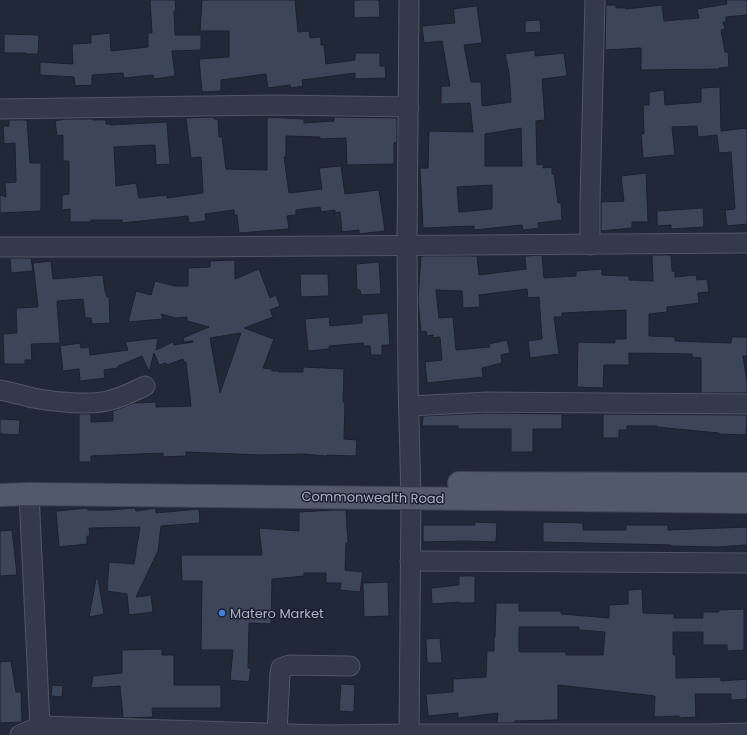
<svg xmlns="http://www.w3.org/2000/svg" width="747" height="735" font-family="Poppins,sans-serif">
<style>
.building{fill:#3d4558;stroke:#1c212f;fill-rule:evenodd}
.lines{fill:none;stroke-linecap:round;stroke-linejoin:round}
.minor-casing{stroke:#525766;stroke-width:21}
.major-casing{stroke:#3e4352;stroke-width:24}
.minor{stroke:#343a49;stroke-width:19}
.major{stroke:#525969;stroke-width:22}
.shop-dot{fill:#3f7fe0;stroke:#1a1f2d;stroke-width:1.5}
.labels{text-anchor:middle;stroke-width:3;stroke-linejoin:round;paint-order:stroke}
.street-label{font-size:13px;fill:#afb4c5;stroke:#1a1f2d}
.poi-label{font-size:13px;fill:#afb4c5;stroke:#1a1f2d;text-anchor:start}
</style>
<rect width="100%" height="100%" fill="#212838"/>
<g class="building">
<polygon points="150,0 175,0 176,11 174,11 175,35 201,35 201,50 172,51 175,76 154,79 153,75 124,78 123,73 92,75 92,85 75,86 74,77 40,75 40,62 73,64 72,44 91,43 91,35 110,33 111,51 148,47 148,33 152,33"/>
<polygon points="202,0 295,0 298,32 309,31 310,38 321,37 321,45 324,45 326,64 355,60 355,53 380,53 380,66 385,66 386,78 355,79 355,73 302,80 303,86 291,88 290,85 268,88 266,74 221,80 221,91 202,92 199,59 229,57 229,31 200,31"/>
<polygon points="354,0 379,0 380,17 354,18"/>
<polygon points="726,0 747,0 747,15 726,17 726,22 723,22 725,29 721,30 725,52 728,52 729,67 719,68 719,69 641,70 641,48 605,50 606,5 616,5 616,8 626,8 626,9 662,5 664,21 699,18 697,9 727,4"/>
<path d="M477 6 482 43 464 45 471 82H481L482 105 483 106 511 102 509 73 505 54 535 50V56L564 53 567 76 542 79 545 120 536 121 537 165 543 164V168L552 167V174H554L558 203H561L562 220 538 223 539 228 523 230 522 225 474 230V226L423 228 420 168H428L429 131 473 132 470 103 441 104V86H450L442 41 424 43 422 26 455 23 453 9ZM521 128 522 166H485V134ZM492 185V209L459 212 457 187Z"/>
<polygon points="540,20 541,32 525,33 525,21"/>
<polygon points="4,34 39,35 38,54 26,54 26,53 4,53"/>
<polygon points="720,87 721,131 747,128 747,224 727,226 725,210 735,209 731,152 719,153 717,135 698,137 697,126 672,127 675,155 643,158 641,134 644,134 643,105 649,105 649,92 664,90 665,105 701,102 701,88"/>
<polygon points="214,117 214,119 218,119 219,137 222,137 226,169 267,170 267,117 304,119 304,123 334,121 334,117 397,118 397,142 394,143 394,164 347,165 346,138 320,139 320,137 286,136 286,157 284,157 289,193 322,189 319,168 341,166 345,194 379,190 385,231 359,234 359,230 342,232 340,212 335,213 335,210 321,212 320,207 296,210 296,215 287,216 289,229 239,233 237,215 234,215 234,210 205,214 206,221 189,223 188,216 122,223 122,220 91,220 91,222 70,222 70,209 62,210 62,195 69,194 69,161 63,161 63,135 57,136 55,121 66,119 93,119 93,120 106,120 106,124 110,124 110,125 167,122 170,164 156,165 155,145 114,147 116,186 136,183 139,198 167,195 167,198 203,193 201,157 191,158 186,118"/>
<polygon points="9,120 27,120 30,163 41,163 41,211 0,213 0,195 6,197 5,183 16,182 15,143 4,144 3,126 9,126"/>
<polygon points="646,173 648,222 632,222 632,228 601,231 601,202 624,201 621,176"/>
<polygon points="703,208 704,227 671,229 671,225 657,226 657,211"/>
<polygon points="542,255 544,278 576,276 576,271 602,269 602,275 629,276 629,280 653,281 652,255 671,255 672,271 675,271 675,277 696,275 697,280 707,279 709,292 698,293 699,303 667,307 667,312 649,314 649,336 675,337 675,341 731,343 732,337 747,337 747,356 743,356 747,382 747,393 701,393 701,358 692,357 692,354 629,353 629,365 604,365 603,388 577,387 578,342 615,343 615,339 626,339 626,310 562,313 562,317 554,317 559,354 530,358 528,341 542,339 539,297 528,298 527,289 479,295 480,307 463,308 462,291 436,290 439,318 453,317 456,350 490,347 489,344 507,340 510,353 501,355 502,363 482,368 483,377 427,383 425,362 442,360 440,337 433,338 433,335 427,336 426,331 421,332 418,300 421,256 477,256 479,275 526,269 525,256"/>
<polygon points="10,258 31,258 33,271 11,273"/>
<path d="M235 260V279L259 269 270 298 276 295 280 306 270 310 273 317 244 328 274 339 263 368 272 369V371H279V372H303V367L344 369 343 402H345L344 439 357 440 356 456 327 455 326 456 304 454 262 455 186 452V456L163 457V453L91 456V462H79V414H91V422L113 421V411L134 403 156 402V407L191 406 186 362H184L183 359 167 365 166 363 159 365 154 353 149 372 142 356 118 366V368L104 370 105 378 80 381 79 369 63 371 60 346 80 343 81 348 89 347 90 355 128 350 125 342 158 338 156 350 173 342 174 345 193 342V341L184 342 183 338 209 327 187 321V317L176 318 161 314 163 319 128 322 136 291 151 295 155 281 175 286H188V268L210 267V261ZM241 333 220 393 210 338Z"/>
<polygon points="51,261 53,279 103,275 105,292 106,292 107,297 109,297 110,323 92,324 91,318 85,318 83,299 57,301 60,343 31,344 32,360 25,360 25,364 4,364 3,334 17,333 16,308 38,307 33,263"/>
<polygon points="379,262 381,294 361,295 360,290 357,290 356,264"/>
<polygon points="300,274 328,274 329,296 301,297"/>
<polygon points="388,313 390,345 382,345 382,355 371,355 370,346 364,346 363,343 329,346 329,349 308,351 305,319 329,317 330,326 362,323 362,315"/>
<polygon points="488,413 562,414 562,429 533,429 533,452 511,452 511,429 458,429 458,426 422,426 423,416"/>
<polygon points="603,414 747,415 746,435 719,434 719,433 657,427 657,426 627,426 627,430 619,430 619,438 603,438"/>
<polygon points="0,419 20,420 19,435 0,434"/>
<polygon points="87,508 88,510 110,510 135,508 136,511 156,508 156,513 199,509 200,523 161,526 158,551 136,597 151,595 153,612 129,615 127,594 107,591 109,562 134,564 140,527 89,528 90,536 87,536 87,544 59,547 56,511"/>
<polygon points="334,510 346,510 348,544 346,543 345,570 363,572 360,592 340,590 341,583 326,583 326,573 304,573 304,576 272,579 271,624 249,623 248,668 251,668 249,682 230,680 233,650 201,650 202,581 182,581 181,555 262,555 259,528 299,531 299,512"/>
<polygon points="475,522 497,523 496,542 464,541 423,542 423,525 475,525"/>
<polygon points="543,522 583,523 583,530 626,530 626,525 668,525 668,530 747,527 747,545 717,547 671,546 671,545 543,542"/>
<polygon points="12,530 17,575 0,576 0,531"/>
<polygon points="459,576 475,576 475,603 459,603 459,602 432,604 431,588 459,585"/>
<polygon points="96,579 98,579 104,614 89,617"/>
<polygon points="388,582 389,616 364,617 363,583"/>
<path d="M642 589 643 613 674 614V618H703V612H719V610L744 609V650L727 651V645H703V632H673V655H676V678L721 677V681L747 679V699L731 700V694H695L696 717 680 718 679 716 654 717 655 696 558 685V720L515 721V723H497L498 713 458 718V713L428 716 426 694 453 692V679L486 677 487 651H494V637H495L496 603H519V611H561V614L609 618V605L628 604V590ZM519 627H579V630L605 632 603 655H566V652H521L519 651Z"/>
<polygon points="440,638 442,663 427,663 426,639"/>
<polygon points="162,649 162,655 174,655 174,685 221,685 221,708 152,708 153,717 123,718 120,686 91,688 93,676 122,673 122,650"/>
<polygon points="11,661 16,692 21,692 22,722 0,723 0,662"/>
<polygon points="341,684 355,685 354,712 339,711"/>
<polygon points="52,685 63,686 62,697 51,696"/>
</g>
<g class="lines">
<defs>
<g id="minor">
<polyline points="0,109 278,105 409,107"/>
<polyline points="590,245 590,201 595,0"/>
<polyline points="0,247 196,247 747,243"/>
<path d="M0 390C11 392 22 395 33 398 54 402 91 406 111 400 123 397 134 391 145 386"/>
<polyline points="409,406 488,402 747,404"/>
<polyline points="29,494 40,726"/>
<polyline points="410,561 747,563"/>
<polyline points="277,733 280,673 281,668 289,665 350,666"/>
<polyline points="20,735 40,726 324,735"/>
<polyline points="326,735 409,734 711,734 747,733"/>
<polyline points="409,735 411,497 408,383 407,245 409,0"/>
</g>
<g id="major">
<polyline points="459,483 747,484"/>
<polyline points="0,495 29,494 747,502"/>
</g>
</defs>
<use href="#minor" class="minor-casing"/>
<use href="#major" class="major-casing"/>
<use href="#minor" class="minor"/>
<use href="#major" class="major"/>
</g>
<circle class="shop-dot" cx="222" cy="613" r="4"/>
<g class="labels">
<g class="street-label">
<text transform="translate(373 497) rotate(1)" y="5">Commonwealth Road</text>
</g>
<g class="poi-label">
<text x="230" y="618">Matero Market</text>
</g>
</g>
</svg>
